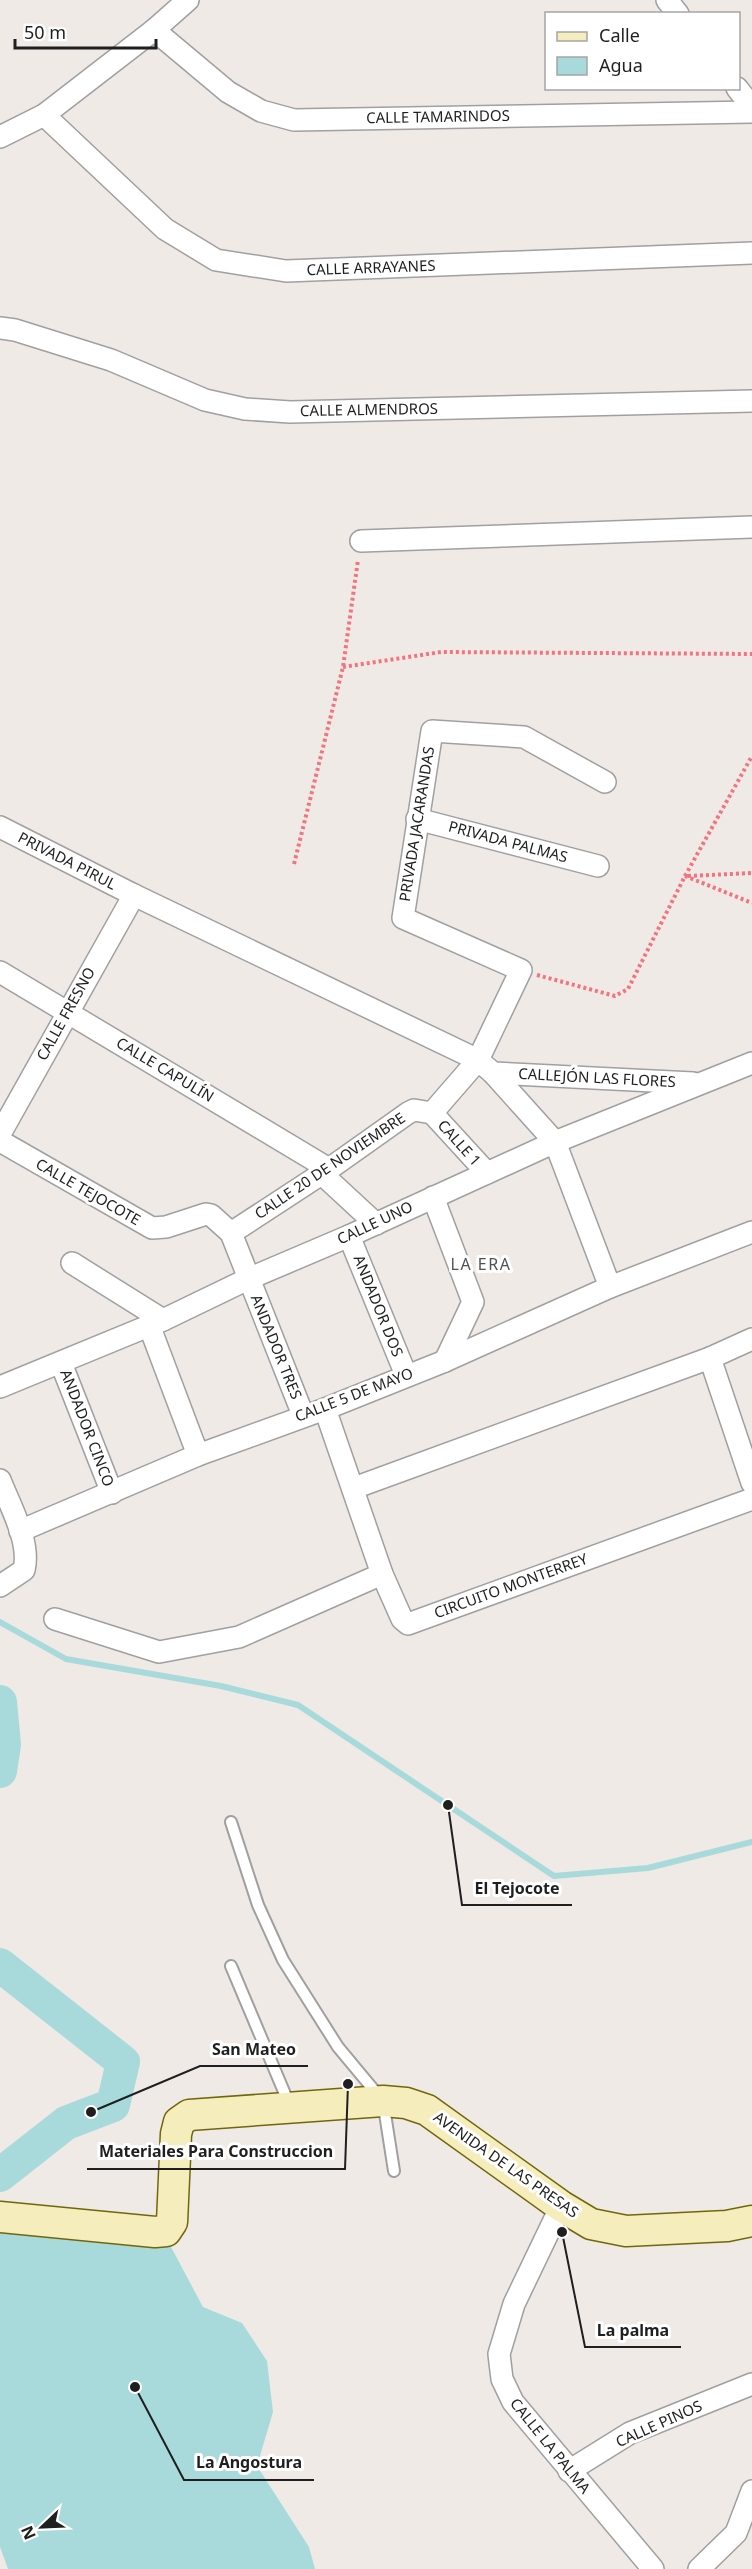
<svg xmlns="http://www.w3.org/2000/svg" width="752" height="2569" font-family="'Noto Sans',sans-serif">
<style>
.water{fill:#a8dadb}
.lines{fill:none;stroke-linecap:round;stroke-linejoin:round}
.stream{stroke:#a8dadb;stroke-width:6}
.river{stroke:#a8dadb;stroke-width:34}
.lane-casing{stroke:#a0a0a0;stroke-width:14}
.street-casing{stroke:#a0a0a0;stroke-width:24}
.secondary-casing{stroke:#71670a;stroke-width:33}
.path{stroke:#f37381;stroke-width:4;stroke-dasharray:3 3;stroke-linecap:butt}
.lane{stroke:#fff;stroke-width:10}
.street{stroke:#fff;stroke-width:21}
.secondary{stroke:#f6edbd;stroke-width:30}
.labels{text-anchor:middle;stroke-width:6;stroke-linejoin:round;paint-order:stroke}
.street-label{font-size:15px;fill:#1f1f1f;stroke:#fff}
.neighbourhood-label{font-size:16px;letter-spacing:1.5px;fill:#525252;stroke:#fff}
.leader{fill:none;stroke:#1f1f1f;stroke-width:2}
.callout-dot{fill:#1f1f1f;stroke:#fff;stroke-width:2}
.callout-label{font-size:16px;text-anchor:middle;font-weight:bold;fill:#1f1f1f;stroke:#fff;stroke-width:6;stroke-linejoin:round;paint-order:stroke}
</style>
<rect width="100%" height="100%" fill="#efeae6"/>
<polygon class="water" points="0,2227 171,2247 203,2307 242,2323 267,2361 273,2412 257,2466 309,2547 315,2569 8,2569 0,2547"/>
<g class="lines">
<polyline class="stream" points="0,1622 66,1659 221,1686 298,1705 554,1876 648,1868 752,1842"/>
<g class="river">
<polyline points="0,1702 4,1745 0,1771"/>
<polyline points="0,1965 123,2062 113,2105 66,2123 0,2175"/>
</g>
<defs>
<g id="lane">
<polyline points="231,1822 258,1905 283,1960 338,2047 383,2101 394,2171"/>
<polyline points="231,1966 290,2106"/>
</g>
<g id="street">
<polyline points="667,0 678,14"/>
<polyline points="154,30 228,92 261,111 294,120 752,112"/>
<polyline points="737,88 752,107"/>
<polyline points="44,115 165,229 216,260 286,271 752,253"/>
<polyline points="0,137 44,115 154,30 188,0"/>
<polyline points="0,328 15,330 111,360 205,400 245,409 290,412 752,401"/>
<polyline points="361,541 752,527"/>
<polyline points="417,819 598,866"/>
<polyline points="0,827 134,895 478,1060 493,1073 555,1142 610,1287"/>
<polyline points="0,972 329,1169"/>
<polyline points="493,1073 693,1083"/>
<polyline points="432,1113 478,1060 521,970 403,918 432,731 524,737 605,782"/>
<polyline points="432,1113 487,1173"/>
<polyline points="0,1134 134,895"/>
<polyline points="0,1141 152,1228 166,1227 206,1214 211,1215 231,1233 303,1415"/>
<polyline points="322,1174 376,1224"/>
<polyline points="433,1197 473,1302 445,1361"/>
<polyline points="231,1233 329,1169 408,1113 414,1110 432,1113"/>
<polyline points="349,1236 406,1375"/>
<polyline points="72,1263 163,1320"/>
<polyline points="149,1325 198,1455"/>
<polyline points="710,1358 752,1483"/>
<polyline points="61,1363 112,1493"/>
<polyline points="0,1387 163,1320 248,1279 349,1236 555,1142 752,1063"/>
<polyline points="325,1409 382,1574 402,1619 408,1624 752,1499"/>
<path d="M0 1480C10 1506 31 1542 24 1570L0 1586"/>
<polyline points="354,1488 710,1358 752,1339"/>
<polyline points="20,1531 198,1455 325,1409 445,1361 610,1287 752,1232"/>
<polyline points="55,1619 159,1652 239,1637 382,1574"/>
<polyline points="561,2206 514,2304 499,2354 502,2379 513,2402 653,2569"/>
<polyline points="569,2471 630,2433 752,2384"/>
<polyline points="699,2569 736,2533 752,2491"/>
</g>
<polyline id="secondary" points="0,2217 155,2232 166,2231 172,2222 176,2134 179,2122 189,2115 383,2101 406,2103 427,2110 561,2206 591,2224 626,2231 727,2226 752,2221"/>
</defs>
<use href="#lane" class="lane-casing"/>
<use href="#street" class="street-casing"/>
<use href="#secondary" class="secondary-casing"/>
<g class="path">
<polyline points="343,667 441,652 752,654"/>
<polyline points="294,864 343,667 358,560"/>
<polyline points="685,876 752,903"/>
<polyline points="688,876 752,873"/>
<polyline points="537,975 615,996 628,989 685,876 752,756"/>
</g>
<use href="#lane" class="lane"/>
<use href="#street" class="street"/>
<use href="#secondary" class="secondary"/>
</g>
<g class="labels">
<g class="street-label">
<text transform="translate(438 117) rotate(-1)" y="5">CALLE TAMARINDOS</text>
<text transform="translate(371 268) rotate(-2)" y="5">CALLE ARRAYANES</text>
<text transform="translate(369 410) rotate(-1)" y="5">CALLE ALMENDROS</text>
<text transform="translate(417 824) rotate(-81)" y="5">PRIVADA JACARANDAS</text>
<text transform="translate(508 842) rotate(15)" y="5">PRIVADA PALMAS</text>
<text transform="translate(67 861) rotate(27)" y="5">PRIVADA PIRUL</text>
<text transform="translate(66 1014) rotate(-61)" y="5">CALLE FRESNO</text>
<text transform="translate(165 1070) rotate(31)" y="5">CALLE CAPULÍN</text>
<text transform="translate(597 1078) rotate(3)" y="5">CALLEJÓN LAS FLORES</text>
<text transform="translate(459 1143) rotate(48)" y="5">CALLE 1</text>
<text transform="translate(330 1166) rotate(-34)" y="5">CALLE 20 DE NOVIEMBRE</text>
<text transform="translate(88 1192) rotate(30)" y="5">CALLE TEJOCOTE</text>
<text transform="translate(375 1223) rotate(-25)" y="5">CALLE UNO</text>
<text transform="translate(378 1306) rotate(68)" y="5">ANDADOR DOS</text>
<text transform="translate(276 1347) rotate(68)" y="5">ANDADOR TRES</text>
<text transform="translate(354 1395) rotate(-21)" y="5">CALLE 5 DE MAYO</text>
<text transform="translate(87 1428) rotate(69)" y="5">ANDADOR CINCO</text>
<text transform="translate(511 1586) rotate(-20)" y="5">CIRCUITO MONTERREY</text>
<text transform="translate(506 2165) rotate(35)" y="5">AVENIDA DE LAS PRESAS</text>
<text transform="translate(659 2424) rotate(-24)" y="5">CALLE PINOS</text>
<text transform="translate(550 2446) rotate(51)" y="5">CALLE LA PALMA</text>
</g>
<g class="neighbourhood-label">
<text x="481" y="1270">LA ERA</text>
</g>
</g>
<path class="leader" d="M448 1805L462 1905H572M91 2112L200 2066H308M348 2084L345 2169H87M562 2232L585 2347H681M135 2387L184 2480H314"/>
<g class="callout-dot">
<circle cx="448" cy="1805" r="6"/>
<circle cx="91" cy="2112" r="6"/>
<circle cx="348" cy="2084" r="6"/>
<circle cx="562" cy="2232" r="6"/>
<circle cx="135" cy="2387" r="6"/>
</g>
<g class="callout-label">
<text x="517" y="1894">El Tejocote</text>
<text x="254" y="2055">San Mateo</text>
<text x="216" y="2157">Materiales Para Construccion</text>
<text x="633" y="2336">La palma</text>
<text x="249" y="2468">La Angostura</text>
</g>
<rect x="545" y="12" width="195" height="78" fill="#ffffff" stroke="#a5a5a5" stroke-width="1.5"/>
<rect x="557" y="32" width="30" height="9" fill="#f6edbd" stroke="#a5a5a5" stroke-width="1.5"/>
<text x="599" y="42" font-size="18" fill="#1f1f1f">Calle</text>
<rect x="557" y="57" width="30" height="18" fill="#a8dadb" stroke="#a5a5a5" stroke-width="1.5"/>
<text x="599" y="72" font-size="18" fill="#1f1f1f">Agua</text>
<g transform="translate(42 2527) rotate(247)" stroke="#ffffff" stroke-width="4.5" paint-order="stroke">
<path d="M0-4.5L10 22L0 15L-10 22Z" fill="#1f1f1f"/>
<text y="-9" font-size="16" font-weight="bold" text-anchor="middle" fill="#1f1f1f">N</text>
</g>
<path d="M15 39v9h141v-9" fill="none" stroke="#1f1f1f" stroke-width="3"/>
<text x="24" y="39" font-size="18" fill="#1f1f1f" stroke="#ffffff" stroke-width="4.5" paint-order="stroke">50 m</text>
</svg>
